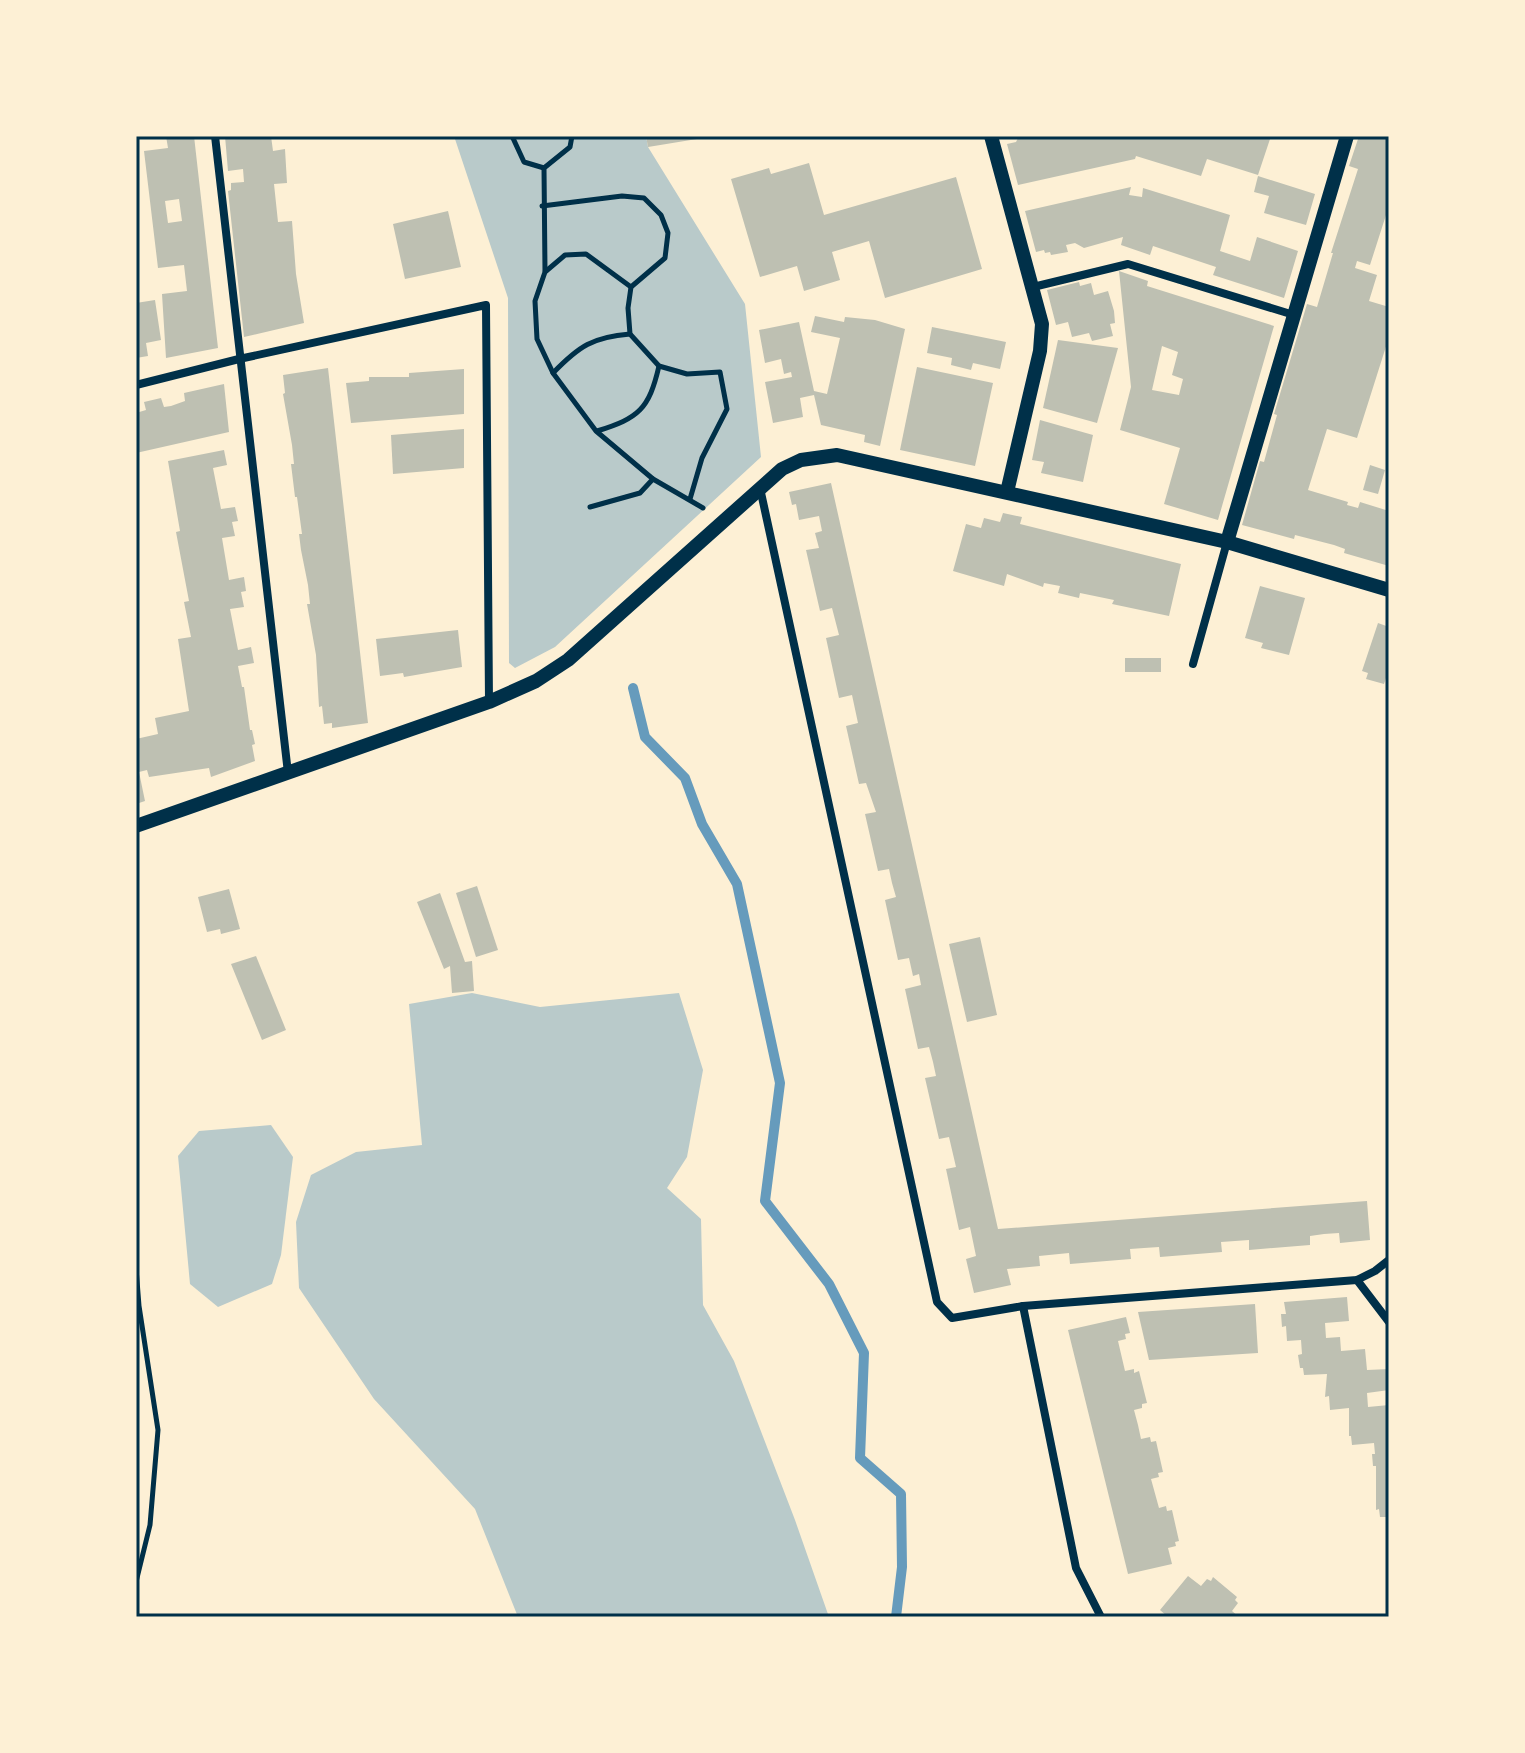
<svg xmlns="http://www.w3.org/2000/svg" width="1525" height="1753" font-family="'DejaVu Sans',sans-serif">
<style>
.green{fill:#b9caca}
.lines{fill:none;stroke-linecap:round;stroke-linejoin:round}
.stream{stroke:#669bbc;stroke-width:10}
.building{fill:#bec0b2;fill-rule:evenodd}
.path{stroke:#003049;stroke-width:5}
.minor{stroke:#003049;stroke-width:8}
.tertiary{stroke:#003049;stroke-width:14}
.neatline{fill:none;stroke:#003049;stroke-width:3}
</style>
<rect width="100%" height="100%" fill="#fdf0d5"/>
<g class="green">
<polygon points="454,136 646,136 648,147 745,304 761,457 555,647 515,668 509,663 508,298"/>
<polygon points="472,993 540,1007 679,993 703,1070 687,1157 667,1188 701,1219 703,1305 734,1361 795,1520 829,1617 518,1617 475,1509 374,1399 299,1288 296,1222 311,1175 356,1152 422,1145 409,1004"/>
<polygon points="271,1125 293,1157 281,1255 272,1284 218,1307 190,1284 178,1156 199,1131"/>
</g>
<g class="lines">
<polyline class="stream" points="633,688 645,737 685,778 702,824 737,884 780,1083 765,1201 829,1284 864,1353 860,1458 901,1494 902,1567 896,1617"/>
</g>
<g class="building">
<path d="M166 136H194L218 348 166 358 162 294 187 291 184 265 158 268 144 151 168 148ZM179 199 182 221 168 223 165 201Z"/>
<polygon points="225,136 271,136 273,151 285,149 287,183 274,184 278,222 292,221 296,274 304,323 244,337 228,191 231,190 231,183 244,182 243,169 228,171"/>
<polygon points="646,136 703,136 703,138 648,147"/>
<polygon points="1019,136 1039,137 1271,136 1258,175 1207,159 1201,176 1136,156 1135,159 1018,185 1007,144 1016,142"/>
<polygon points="1359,136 1389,136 1389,216 1386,215 1370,265 1357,261 1355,268 1377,275 1369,301 1389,307 1389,337 1357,438 1327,429 1308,490 1348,502 1347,505 1358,508 1360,502 1389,511 1389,566 1344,553 1345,549 1334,545 1295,535 1294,539 1242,525 1260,461 1264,462 1277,415 1274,414 1307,304 1317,307 1333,253 1331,253 1358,169 1349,166"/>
<polygon points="809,163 824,215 956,177 982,269 885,298 869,241 832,252 840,280 804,291 797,266 760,277 731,179 769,168 771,174"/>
<polygon points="1258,176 1315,194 1306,225 1264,213 1269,196 1254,192"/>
<polygon points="1131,187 1129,195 1142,197 1143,188 1230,215 1220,251 1250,261 1257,237 1298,251 1284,298 1213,275 1216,267 1153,246 1150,255 1121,245 1123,237 1084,248 1075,243 1066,245 1068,252 1051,255 1050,252 1045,253 1044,250 1036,252 1025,211"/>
<polygon points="448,211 461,267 405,279 393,224"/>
<path d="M1119 271 1148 281 1147 286 1274 326 1218 520 1164 504 1180 448 1120 430 1131 387ZM1162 346 1178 352 1172 375 1183 379 1179 395 1152 390Z"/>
<polygon points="1079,282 1080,286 1091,283 1094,295 1108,291 1114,311 1115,323 1110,324 1113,336 1092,341 1089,333 1072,337 1068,322 1056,325 1047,290"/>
<polygon points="155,300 161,340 146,343 148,356 136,358 136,303"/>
<polygon points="815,316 844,322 845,317 875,320 905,329 880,446 864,442 865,435 821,425 814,395 800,398 803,417 773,423 765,382 792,377 791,372 784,374 781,359 765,363 759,330 799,322 814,391 827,394 840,338 811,332"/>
<polygon points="932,327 1006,342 1000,369 973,363 971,370 951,365 952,358 927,353"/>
<polygon points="1058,340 1118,348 1097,423 1043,408"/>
<polygon points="917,367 993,383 975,466 900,450"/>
<polygon points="328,368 368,723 332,728 332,723 324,724 322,706 319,707 316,655 307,604 310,604 308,585 301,550 299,534 302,534 297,497 295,497 291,464 294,464 292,445 283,394 285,393 283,375"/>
<polygon points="464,369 464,414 351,423 346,383 369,381 369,377 409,377 409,373"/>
<polygon points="224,384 229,432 136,453 136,413 146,410 144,402 161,398 164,407 171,406 185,401 184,393"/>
<polygon points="1040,420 1093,435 1083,482 1041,473 1044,462 1032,460"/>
<polygon points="464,429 464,468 393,474 391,435"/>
<polygon points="224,450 227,465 213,468 221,509 235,507 238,521 232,522 235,536 222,538 229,580 244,577 246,591 241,592 244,607 230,609 238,650 251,647 254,663 238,666 242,687 244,687 250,730 252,730 255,744 252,745 255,761 211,777 209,768 149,777 147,770 139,772 145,801 136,804 136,739 158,734 155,718 189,711 178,639 191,637 184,602 189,601 176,532 180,531 168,461"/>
<polygon points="1370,465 1385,470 1378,494 1363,490"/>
<polygon points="831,483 998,1229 1367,1201 1370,1240 1340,1243 1339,1233 1324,1234 1310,1236 1310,1245 1249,1250 1249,1240 1221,1242 1222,1252 1160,1257 1159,1247 1144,1248 1130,1249 1131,1259 1070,1264 1069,1253 1039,1256 1040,1266 1007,1269 1011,1285 974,1293 966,1259 976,1256 970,1227 959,1230 946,1169 956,1167 949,1137 939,1139 925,1078 936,1076 933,1062 929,1047 918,1049 905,989 921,985 919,974 913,976 909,958 898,960 885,900 896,897 892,883 889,869 878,871 865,814 876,812 866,783 859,784 846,726 858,723 852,695 839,698 826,638 839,635 832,608 820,611 806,550 819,548 815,533 822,531 819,516 799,520 796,504 792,505 789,492"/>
<polygon points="1003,513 1022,517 1020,524 1181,564 1169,616 1112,604 1114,600 1080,593 1079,598 1058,593 1060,586 1044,583 1043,587 1007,574 1004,586 953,571 966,524 981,528 984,518 1000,522"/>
<polygon points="1260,586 1305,598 1289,655 1261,648 1263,643 1245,638"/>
<polygon points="1378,623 1389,627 1389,679 1386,678 1384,684 1366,679 1368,673 1362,671"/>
<polygon points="458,630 462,667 404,677 403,673 380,676 376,639"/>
<rect x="1125" y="658" width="36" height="14"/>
<polygon points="477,886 498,950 476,957 456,893"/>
<polygon points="229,889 240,929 221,934 220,929 207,932 198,897"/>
<polygon points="440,893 465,962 472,961 474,991 452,993 450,966 444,969 417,902"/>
<polygon points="980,937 997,1015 967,1022 949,944"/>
<polygon points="256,956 286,1030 262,1040 231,964"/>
<polygon points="1347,1297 1349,1321 1325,1323 1326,1338 1340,1337 1341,1351 1365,1349 1367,1370 1389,1369 1389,1390 1367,1393 1368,1407 1389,1405 1389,1517 1380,1517 1379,1509 1376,1510 1376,1466 1373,1466 1372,1454 1375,1454 1374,1443 1352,1445 1351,1436 1349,1436 1349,1408 1330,1410 1329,1396 1325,1397 1327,1374 1304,1375 1303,1368 1300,1368 1298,1355 1302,1354 1301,1340 1287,1341 1286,1326 1282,1327 1281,1314 1286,1314 1284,1302"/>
<polygon points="1255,1304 1258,1353 1149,1360 1138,1312"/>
<polygon points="1126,1317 1130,1333 1125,1334 1126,1339 1118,1341 1125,1371 1134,1369 1134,1373 1139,1371 1147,1403 1142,1404 1142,1408 1134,1410 1138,1425 1141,1439 1150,1437 1151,1442 1156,1441 1163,1472 1158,1473 1159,1477 1151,1479 1159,1508 1166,1506 1167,1511 1172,1510 1179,1541 1175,1542 1176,1546 1168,1548 1172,1564 1128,1574 1068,1330"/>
<polygon points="1188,1576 1201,1586 1207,1579 1211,1581 1213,1577 1237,1597 1235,1600 1238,1603 1232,1611 1239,1617 1168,1617 1160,1610"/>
</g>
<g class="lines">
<g class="path">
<polyline points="512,136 524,162 544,168"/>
<polyline points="542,206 622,196 644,198 661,215 668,233 665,258 631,287 628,308 630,334 659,366 687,374 720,372 727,409 702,458 690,499"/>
<polyline points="545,271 544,168 570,147 572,136"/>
<polyline points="631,287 586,254 565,255 545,272 535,301 537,339 553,373 596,431 653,479 703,508"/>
<path d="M553 373C579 346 593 337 630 334"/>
<path d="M597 431C639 418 649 409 659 366"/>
<polyline points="590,507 640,493 653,479"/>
<polyline points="136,1268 139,1306 158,1430 150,1525 136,1582"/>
</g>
<g class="minor">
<polyline points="215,136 288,773"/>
<polyline points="1033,287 1128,264 1294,315"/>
<polyline points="136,385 239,359 486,305 489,702"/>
<polyline points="760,488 937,1302 952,1318 1023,1306 1357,1280 1375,1271 1389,1260"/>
<polyline points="1193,664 1227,542"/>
<polyline points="1357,1280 1389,1322"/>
<polyline points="1023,1306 1076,1568 1101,1617"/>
</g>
<g class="tertiary">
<polyline points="991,136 1042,324 1040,351 1007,492"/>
<polyline points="1227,542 1347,136"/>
<polyline points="136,826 489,702 536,681 568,660 782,469 801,460 837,455 1227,542 1389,590"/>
</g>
</g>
<rect width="1525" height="1753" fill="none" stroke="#fdf0d5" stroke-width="276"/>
<rect x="138" y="138" width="1249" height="1477" class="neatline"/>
</svg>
